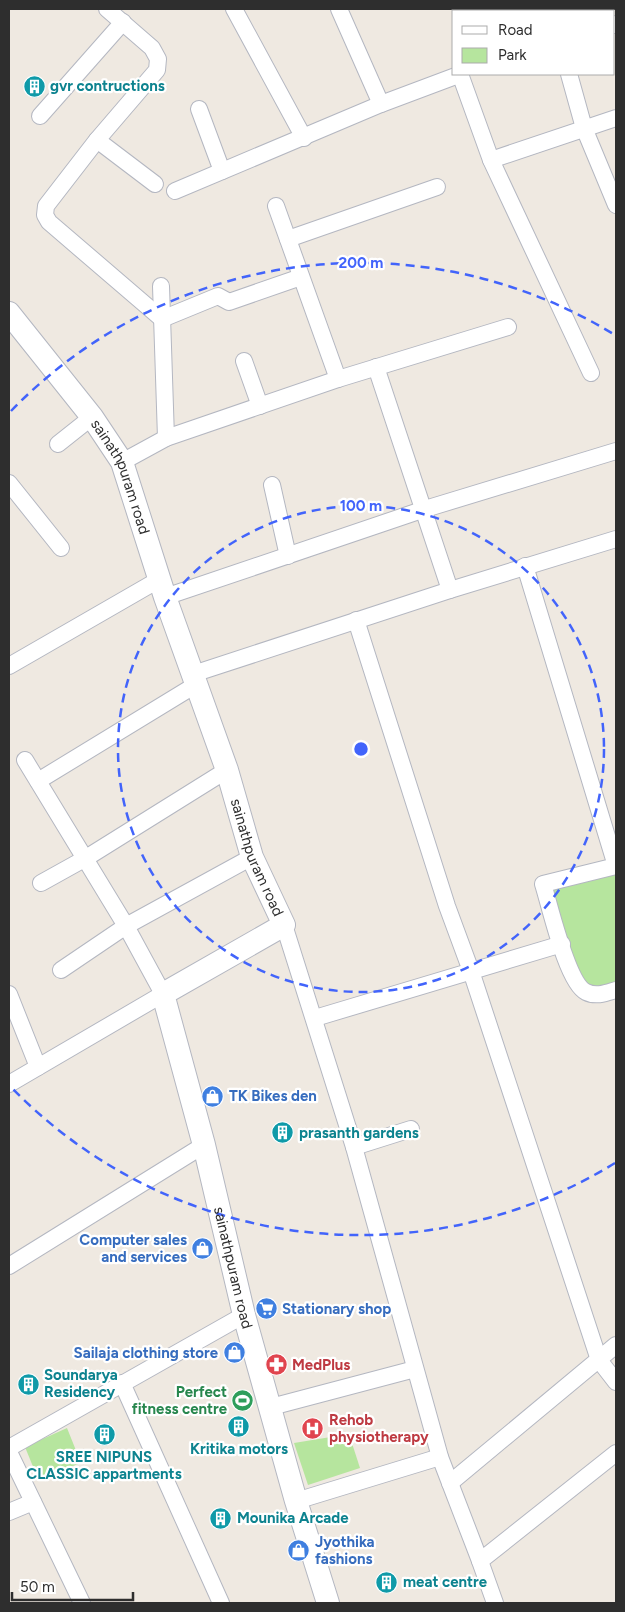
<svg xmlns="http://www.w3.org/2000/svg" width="625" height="1612" font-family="Figtree,sans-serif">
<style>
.green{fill:#b6e59e}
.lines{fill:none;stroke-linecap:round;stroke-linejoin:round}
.street-casing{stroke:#b4b7c1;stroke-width:18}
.secondary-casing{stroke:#b4b7c1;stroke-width:24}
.street{stroke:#fff;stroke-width:16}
.secondary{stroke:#fff;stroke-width:22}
.ring{fill:none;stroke:#4264fb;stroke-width:2.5;stroke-dasharray:9 6}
.labels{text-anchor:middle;stroke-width:4.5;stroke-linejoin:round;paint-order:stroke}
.culture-label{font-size:15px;font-weight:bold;fill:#0d838f;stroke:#fff;text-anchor:start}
.street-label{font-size:15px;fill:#2e2e2e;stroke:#fff}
.shop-label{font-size:15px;font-weight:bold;fill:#366cbe;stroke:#fff;text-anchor:start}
.health-label{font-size:15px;font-weight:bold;fill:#be3a42;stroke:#fff;text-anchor:start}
.leisure-label{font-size:15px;font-weight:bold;fill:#27864d;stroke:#fff;text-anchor:end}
.centre{fill:#4264fb;stroke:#fff;stroke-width:2.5}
.ring-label{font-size:15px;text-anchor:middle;font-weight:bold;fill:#4264fb;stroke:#fff;stroke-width:4.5;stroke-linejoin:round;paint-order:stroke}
</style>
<rect width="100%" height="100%" fill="#efe9e1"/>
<g class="green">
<polygon points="616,866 616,989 586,992 543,884"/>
<polygon points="67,1428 81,1463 38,1479 25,1447"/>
<polygon points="349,1434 360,1468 308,1485 294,1443"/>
</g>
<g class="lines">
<defs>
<g id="street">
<polyline points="107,9 152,48 158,59 157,70 97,140 46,206 45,215 49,222 162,319 218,296 229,302 301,277"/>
<polyline points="234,9 304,138"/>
<polyline points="339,9 381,104"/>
<polyline points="552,9 553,11"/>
<polyline points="614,25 616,24"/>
<polyline points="460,74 491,160 591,373"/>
<polyline points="569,74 584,128 616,205"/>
<polyline points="199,109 222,171"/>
<polyline points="40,116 123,22"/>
<polyline points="97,140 155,184"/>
<polyline points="491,160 616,118"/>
<polyline points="175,191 381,104 461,74"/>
<polyline points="276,206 338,379"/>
<polyline points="288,239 437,187"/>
<polyline points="161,286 166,438"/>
<polyline points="244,361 260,406"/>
<polyline points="376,367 450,590"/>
<polyline points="58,444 92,417"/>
<polyline points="122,462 166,438 338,379 508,327"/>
<polyline points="9,483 61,548"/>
<polyline points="272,485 288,556"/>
<polyline points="525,566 616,866"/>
<polyline points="165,597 425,509 616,451"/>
<polyline points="356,620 447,906 471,971 599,1360 616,1382"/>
<polyline points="9,666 160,579"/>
<polyline points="193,674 450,590 616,539"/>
<polyline points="38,781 197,684"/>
<path d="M616 866 543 884C550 906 567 983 586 992 596 997 606 993 616 990"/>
<polyline points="41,883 86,858 227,770"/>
<polyline points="284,925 354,1147 440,1457 480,1561"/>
<polyline points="61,970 126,926 252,857"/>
<polyline points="9,994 38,1067"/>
<polyline points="315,1018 562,944"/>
<polyline points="9,1084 163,994 126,926 25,760"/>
<polyline points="354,1147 411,1129"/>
<polyline points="9,1266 204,1145"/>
<polyline points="122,1383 221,1603"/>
<polyline points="271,1407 415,1369"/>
<polyline points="9,1448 244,1315"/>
<polyline points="9,1452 82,1603"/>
<polyline points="450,1483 616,1345"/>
<polyline points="296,1501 440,1457"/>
<polyline points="9,1512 33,1502"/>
<polyline points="495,1603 480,1561 616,1453"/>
</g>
<g id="secondary">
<path id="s1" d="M9 313 92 417 122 462 165 597 227 770 252 857 284 925 163 994 204 1145 244 1315 296 1501 328 1603"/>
</g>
</defs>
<use href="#street" class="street-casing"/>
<use href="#secondary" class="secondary-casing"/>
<use href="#street" class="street"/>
<use href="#secondary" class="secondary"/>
</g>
<g class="ring">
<circle cx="361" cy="749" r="243"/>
<path d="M615 1163A486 486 0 0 1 11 1087M11 411A486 486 0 0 1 615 335"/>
</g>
<defs>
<symbol id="building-disc" viewBox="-11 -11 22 22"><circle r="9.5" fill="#0f9aa8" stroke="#fff"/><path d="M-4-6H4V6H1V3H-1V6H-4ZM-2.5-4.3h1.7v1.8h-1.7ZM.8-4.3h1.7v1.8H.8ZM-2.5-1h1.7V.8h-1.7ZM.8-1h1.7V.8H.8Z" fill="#fff"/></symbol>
<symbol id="shop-disc" viewBox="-11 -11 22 22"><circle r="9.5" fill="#3f7fe0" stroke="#fff"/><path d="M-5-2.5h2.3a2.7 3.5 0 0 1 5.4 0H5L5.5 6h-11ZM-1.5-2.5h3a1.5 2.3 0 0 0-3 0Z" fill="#fff"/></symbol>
<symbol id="supermarket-disc" viewBox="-11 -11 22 22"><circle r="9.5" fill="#3f7fe0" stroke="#fff"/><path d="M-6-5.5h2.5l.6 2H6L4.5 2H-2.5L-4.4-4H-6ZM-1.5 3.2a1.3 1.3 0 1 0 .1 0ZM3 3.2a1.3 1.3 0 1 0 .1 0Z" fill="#fff"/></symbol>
<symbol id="pharmacy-disc" viewBox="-11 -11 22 22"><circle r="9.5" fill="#e0444e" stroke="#fff"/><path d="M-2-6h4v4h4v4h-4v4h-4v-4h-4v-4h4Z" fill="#fff"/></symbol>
<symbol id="stadium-disc" viewBox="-11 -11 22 22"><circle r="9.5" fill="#2e9e5b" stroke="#fff"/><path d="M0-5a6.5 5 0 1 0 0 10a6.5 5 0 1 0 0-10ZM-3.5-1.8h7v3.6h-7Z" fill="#fff"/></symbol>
<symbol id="hospital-disc" viewBox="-11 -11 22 22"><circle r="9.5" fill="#e0444e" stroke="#fff"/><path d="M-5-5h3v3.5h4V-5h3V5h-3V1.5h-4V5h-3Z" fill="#fff"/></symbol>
</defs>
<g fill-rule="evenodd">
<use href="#building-disc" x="22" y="74" width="25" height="25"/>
<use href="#shop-disc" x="200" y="1084" width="25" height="25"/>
<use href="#building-disc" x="270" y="1120" width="25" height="25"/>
<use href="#shop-disc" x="190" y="1236" width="25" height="25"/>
<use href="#supermarket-disc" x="254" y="1296" width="25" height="25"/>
<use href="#shop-disc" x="222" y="1340" width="25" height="25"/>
<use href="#pharmacy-disc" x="264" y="1352" width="25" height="25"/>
<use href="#building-disc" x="16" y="1372" width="25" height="25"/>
<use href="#stadium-disc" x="230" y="1388" width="25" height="25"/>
<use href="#building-disc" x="226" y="1414" width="25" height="25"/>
<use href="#hospital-disc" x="300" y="1416" width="25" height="25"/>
<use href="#building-disc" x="92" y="1422" width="25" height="25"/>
<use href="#building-disc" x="208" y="1506" width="25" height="25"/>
<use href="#shop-disc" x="286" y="1538" width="25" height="25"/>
<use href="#building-disc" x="374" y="1570" width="25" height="25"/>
</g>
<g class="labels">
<g class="culture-label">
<text x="50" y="91">gvr contructions</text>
<text x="299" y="1138">prasanth gardens</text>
<text x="44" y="1380">Soundarya<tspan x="44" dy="17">Residency</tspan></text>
<text x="239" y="1454" text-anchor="middle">Kritika motors</text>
<text x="104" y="1462" text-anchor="middle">SREE NIPUNS<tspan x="104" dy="17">CLASSIC appartments</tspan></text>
<text x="237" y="1523">Mounika Arcade</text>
<text x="403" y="1587">meat centre</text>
</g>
<g class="street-label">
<text dy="5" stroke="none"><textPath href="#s1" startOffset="200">sainathpuram road</textPath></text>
<text dy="5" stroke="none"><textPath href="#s1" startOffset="605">sainathpuram road</textPath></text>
<text dy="5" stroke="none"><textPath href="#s1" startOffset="1100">sainathpuram road</textPath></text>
</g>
<g class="shop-label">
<text x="229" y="1101">TK Bikes den</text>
<text x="187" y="1245" text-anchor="end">Computer sales<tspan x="187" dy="17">and services</tspan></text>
<text x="282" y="1314">Stationary shop</text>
<text x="218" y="1358" text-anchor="end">Sailaja clothing store</text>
<text x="315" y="1547">Jyothika<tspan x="315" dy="17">fashions</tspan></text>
</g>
<g class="health-label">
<text x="292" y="1370">MedPlus</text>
<text x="329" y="1425">Rehob<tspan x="329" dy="17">physiotherapy</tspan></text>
</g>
<g class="leisure-label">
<text x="227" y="1397">Perfect<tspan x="227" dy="17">fitness centre</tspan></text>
</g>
</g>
<circle cx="361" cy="749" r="8" class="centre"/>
<g class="ring-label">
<text x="361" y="268">200 m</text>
<text x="361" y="511">100 m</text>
</g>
<rect width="625" height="1612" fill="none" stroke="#2e2e2e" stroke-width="20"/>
<rect x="452" y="10" width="162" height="65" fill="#ffffff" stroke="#ababab"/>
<rect x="462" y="26" width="25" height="8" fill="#ffffff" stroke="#ababab"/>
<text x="498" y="35" font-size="15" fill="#2e2e2e">Road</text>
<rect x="462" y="48" width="25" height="15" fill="#b6e59e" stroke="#ababab"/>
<text x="498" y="60" font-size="15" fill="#2e2e2e">Park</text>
<path d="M12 1592v8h121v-8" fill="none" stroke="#2e2e2e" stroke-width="2.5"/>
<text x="20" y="1592" font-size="15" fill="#2e2e2e" stroke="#ffffff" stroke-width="4" paint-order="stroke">50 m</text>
</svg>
